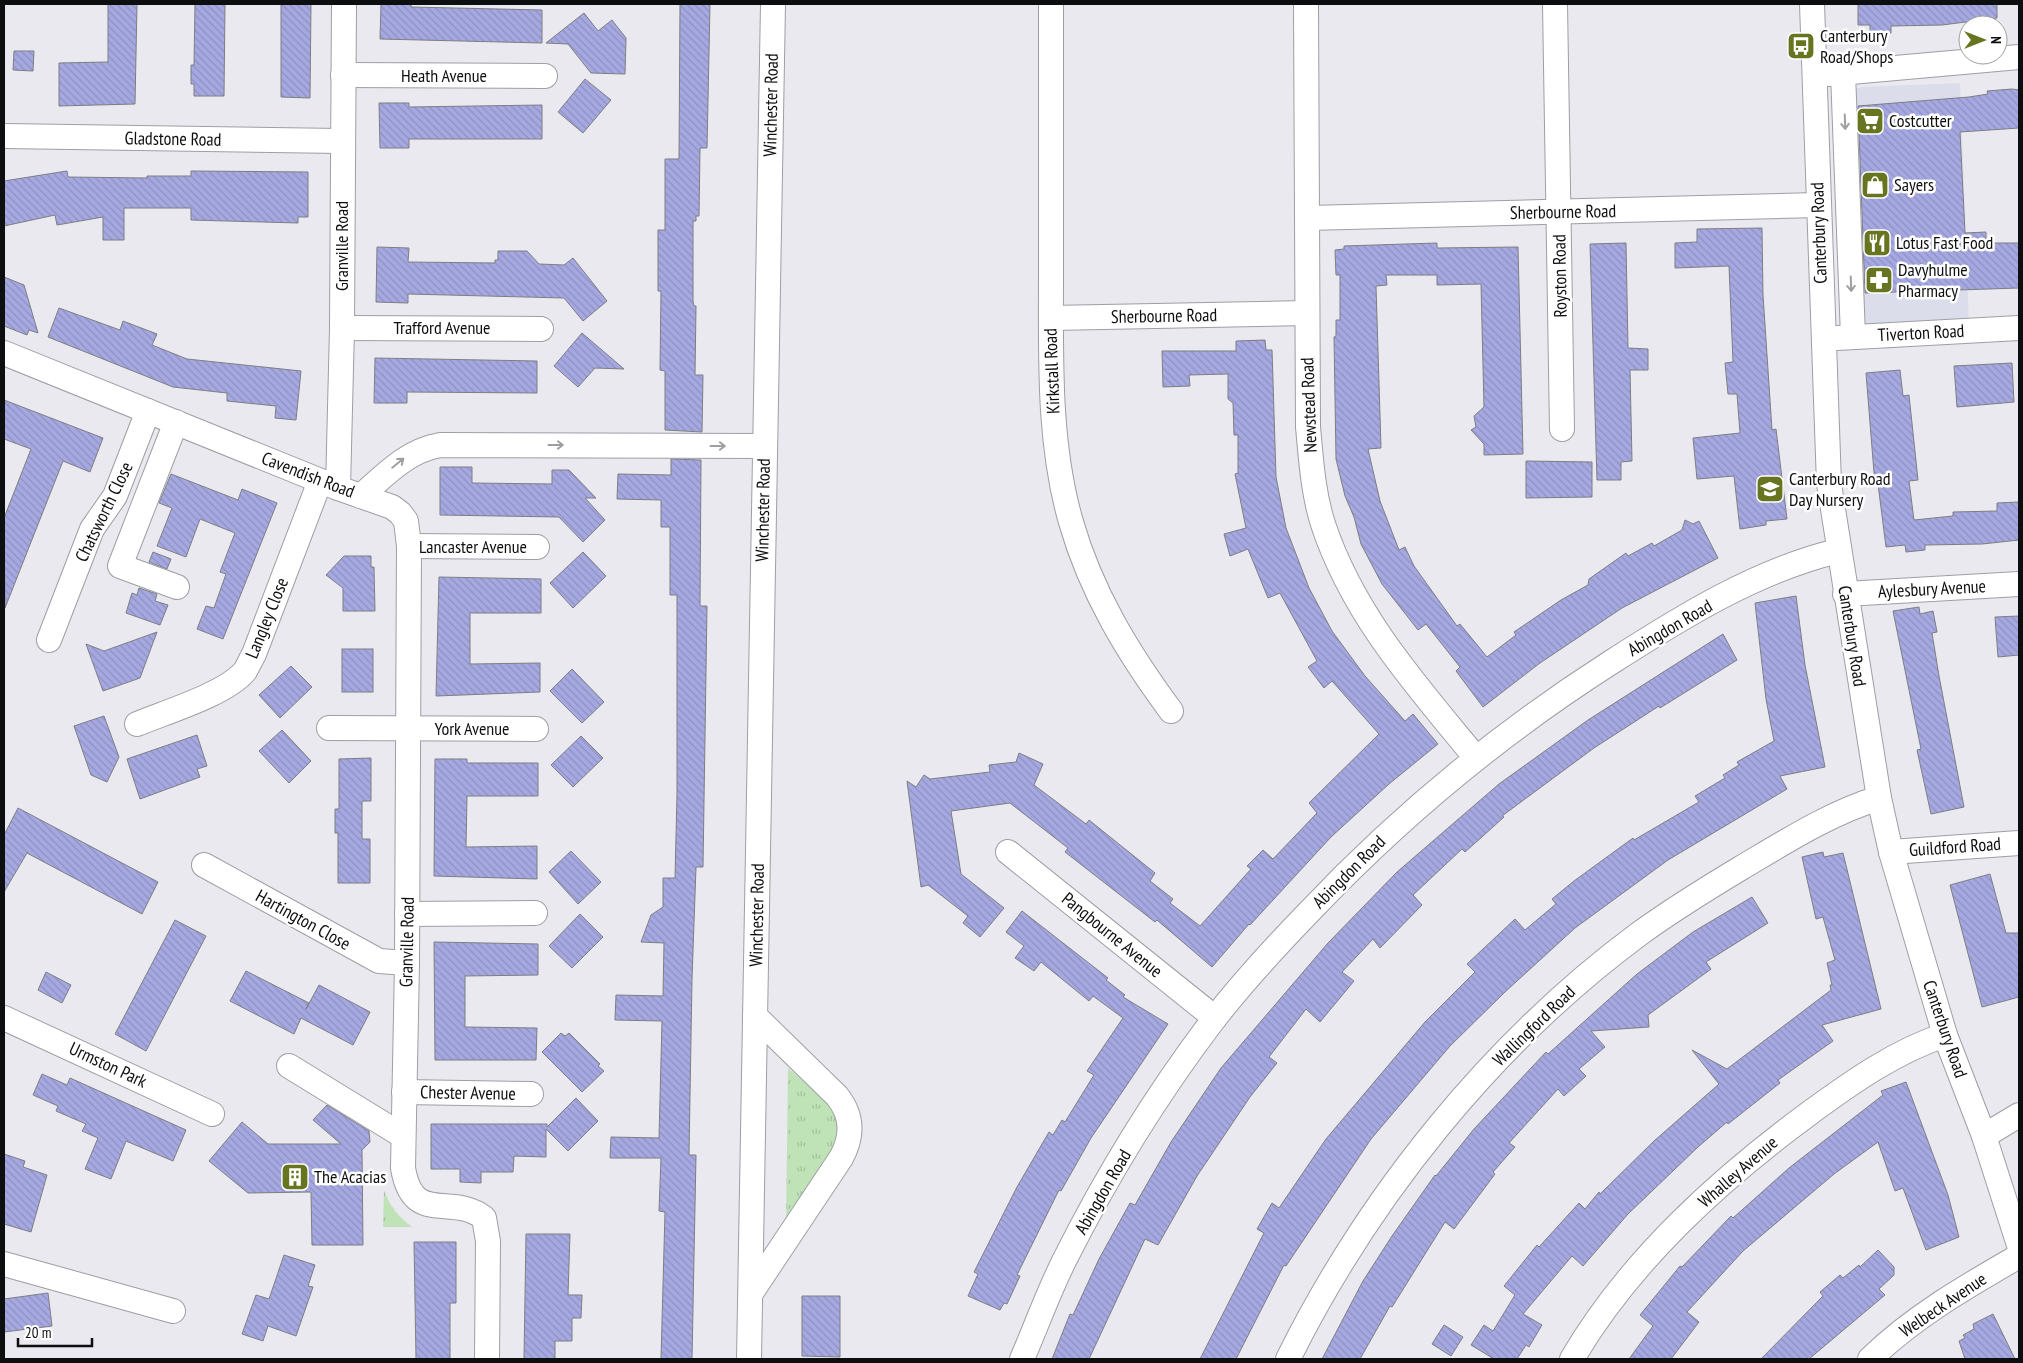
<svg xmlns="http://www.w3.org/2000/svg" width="2023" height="1363" font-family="'PT Sans Narrow',sans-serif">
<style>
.built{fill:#dcddeb}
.grass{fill:url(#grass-tufts)}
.building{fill:url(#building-back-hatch);stroke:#7d7e83}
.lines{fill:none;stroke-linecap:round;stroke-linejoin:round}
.minor-casing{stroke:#9e9fa5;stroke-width:26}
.minor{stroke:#fff;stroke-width:24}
.oneway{stroke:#9e9f9f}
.labels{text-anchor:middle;stroke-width:5;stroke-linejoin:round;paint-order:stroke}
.poi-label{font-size:18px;fill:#0d0e10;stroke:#fff;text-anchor:start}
.street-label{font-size:18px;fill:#0d0e10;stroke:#fff}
</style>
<defs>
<pattern id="grass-tufts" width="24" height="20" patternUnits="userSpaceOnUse" patternTransform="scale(1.25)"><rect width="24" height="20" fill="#bfe2b7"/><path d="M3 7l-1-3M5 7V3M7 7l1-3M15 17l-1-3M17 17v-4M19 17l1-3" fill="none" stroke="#a3c19c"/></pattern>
<pattern id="building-back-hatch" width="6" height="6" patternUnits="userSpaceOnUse" patternTransform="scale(1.25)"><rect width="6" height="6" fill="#a6a9e1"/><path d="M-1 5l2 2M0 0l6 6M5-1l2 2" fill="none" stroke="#8e90c0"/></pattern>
</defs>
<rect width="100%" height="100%" fill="#e9e9ef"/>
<polygon class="built" points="1960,83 1969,323 1868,327 1842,315 1839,305 1832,110 1836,100 1851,90 1862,87"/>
<g class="grass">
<polygon points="788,1068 829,1103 838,1113 840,1141 786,1228"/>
<path d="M384 1190C390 1207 398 1216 412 1227H383Z"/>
</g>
<g class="building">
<polygon points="108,4 137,4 135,104 59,106 59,63 108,62"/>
<polygon points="195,4 225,4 224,96 194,96 194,84 191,84 191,65 194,65"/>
<polygon points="281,4 311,4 310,98 281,97"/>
<polygon points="381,4 411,4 411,7 542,10 542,43 380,39"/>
<polygon points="680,4 710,4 707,148 700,148 699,216 696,216 696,221 693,221 693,301 694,306 696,306 695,375 703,375 702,432 665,430 665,371 660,370 661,291 658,291 658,230 665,230 665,159 679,159"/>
<polygon points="1858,4 1997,4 1997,18 1942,25 1891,26 1891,33 1870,33 1870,25 1858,25"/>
<polygon points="584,13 598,31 612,20 626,38 625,74 591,73 568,44 546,43"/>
<polygon points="14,51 34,51 33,71 13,70"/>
<polygon points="585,79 611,100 583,133 558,112"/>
<polygon points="2012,89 2019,90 2019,128 1960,132 1965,233 1986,232 1986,243 2019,243 2019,288 1865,293 1858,106 1969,97 1988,94 1987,91"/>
<polygon points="379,103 409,103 409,107 542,105 542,139 409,139 409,148 380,148"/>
<polygon points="67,171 68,177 147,178 147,176 191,176 191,171 308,172 308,217 298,217 298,223 191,220 191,208 124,208 124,240 103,240 103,217 57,225 55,215 4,226 4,181"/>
<polygon points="1762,228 1763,295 1772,430 1776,429 1787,519 1766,521 1766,525 1740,529 1734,476 1697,479 1693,438 1740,433 1737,394 1728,394 1725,363 1733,362 1729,266 1675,268 1675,243 1697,242 1697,229"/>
<polygon points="1437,243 1437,248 1518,247 1523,454 1484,455 1484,444 1471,430 1476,427 1474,416 1484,407 1481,284 1437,285 1437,275 1386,275 1387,285 1376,286 1381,448 1368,449 1380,501 1399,550 1405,547 1414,566 1457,626 1460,624 1487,657 1516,635 1514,632 1561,600 1588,585 1589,579 1626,553 1628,556 1652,543 1654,546 1682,530 1685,520 1693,524 1699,521 1718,558 1622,608 1540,663 1483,707 1456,671 1460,667 1426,624 1418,630 1382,584 1361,544 1354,517 1345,496 1336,459 1334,337 1336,336 1336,320 1340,320 1340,275 1336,275 1335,250 1344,249 1344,246"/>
<polygon points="1626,243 1628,348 1648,349 1648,370 1630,370 1632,461 1621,462 1621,480 1597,480 1590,244"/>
<polygon points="377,247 409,248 408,262 495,263 495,260 498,260 498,251 527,251 539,264 564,265 573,258 607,301 583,321 564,298 408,294 408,303 376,302"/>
<polygon points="4,277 24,285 38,333 29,330 27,335 4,326"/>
<polygon points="59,308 120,330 123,321 157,334 152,345 187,359 301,371 296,420 275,418 276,406 227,401 227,393 173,387 48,337"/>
<polygon points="582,333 624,369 595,368 578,387 554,366"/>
<polygon points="1265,340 1266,350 1272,350 1276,477 1286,528 1309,588 1332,631 1365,676 1405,721 1413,714 1438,744 1389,784 1331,837 1250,925 1249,924 1212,967 1157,920 1155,922 1065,852 1068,848 1010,803 951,811 961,874 1004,908 980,937 963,923 968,916 928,885 921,887 907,781 916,787 924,775 930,779 990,772 989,765 1016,762 1019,753 1043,764 1034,785 1086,824 1089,820 1155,873 1150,881 1173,899 1170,903 1200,926 1251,869 1247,866 1263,850 1273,859 1296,835 1317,813 1309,803 1379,734 1332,681 1324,688 1308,667 1317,661 1280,593 1268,598 1248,549 1230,556 1224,534 1246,528 1235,474 1238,473 1238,435 1234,435 1233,403 1228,399 1228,374 1189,375 1190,386 1163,387 1162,351 1236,351 1236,341"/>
<polygon points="375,358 537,361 537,393 407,392 407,403 374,403"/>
<polygon points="2012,363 2014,402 1957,407 1954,366"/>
<polygon points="1900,370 1903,396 1909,395 1918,480 1909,481 1914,520 1953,516 1953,512 1997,511 1997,503 2019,502 2019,540 1982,544 1925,545 1925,550 1906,552 1905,545 1886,547 1878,484 1875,485 1866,373"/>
<polygon points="4,400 103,438 90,472 63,461 5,608 4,518 31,449 4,439"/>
<polygon points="671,459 701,460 700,606 707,606 703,867 696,867 692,979 689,1155 696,1155 692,1359 661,1359 665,1212 659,1211 661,1158 610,1158 611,1137 659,1138 662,1021 615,1020 616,995 663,996 664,943 641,942 651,915 663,907 663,878 675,878 677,795 677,595 670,595 670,527 661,527 661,500 617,499 618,474 671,475"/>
<polygon points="1526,461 1592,462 1592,497 1526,498"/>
<polygon points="440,467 472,467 472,483 552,484 552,470 569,470 596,498 585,498 605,520 583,542 559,517 440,515"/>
<polygon points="171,474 238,500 242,489 277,503 223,639 197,629 206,606 214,608 226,574 220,572 235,533 200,519 186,557 157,546 172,508 159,503"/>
<polygon points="153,552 171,559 167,569 149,562"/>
<polygon points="583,552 606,576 573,608 550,583"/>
<polygon points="344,556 371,556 371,567 374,567 375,611 343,611 343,588 326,575"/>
<polygon points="439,577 541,579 541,613 470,613 470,664 540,663 540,692 436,696"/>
<polygon points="139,588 157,594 155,601 168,605 160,625 126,613 132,593 137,595"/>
<polygon points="1796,596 1805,665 1825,767 1780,776 1787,789 1668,860 1575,928 1505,992 1450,1046 1371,1139 1286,1266 1284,1265 1236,1359 1200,1359 1264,1233 1257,1229 1272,1203 1279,1208 1326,1139 1425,1022 1475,972 1467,964 1515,919 1525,930 1556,904 1552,899 1574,881 1633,838 1634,840 1699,802 1695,796 1725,778 1723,775 1739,765 1737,762 1774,741 1766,699 1755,603"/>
<polygon points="1919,607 1920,614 1933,611 1937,632 1932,633 1939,676 1964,807 1931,814 1917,750 1921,749 1893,611"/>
<polygon points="2019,616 2019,655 1998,657 1995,617"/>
<polygon points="157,632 140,678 103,691 86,644 104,651"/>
<polygon points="1723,634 1737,660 1660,708 1659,706 1594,748 1502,816 1504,817 1483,836 1465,852 1462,849 1413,895 1422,905 1380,948 1373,939 1342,972 1354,981 1320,1022 1306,1009 1269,1057 1277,1063 1250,1097 1197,1176 1158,1245 1145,1239 1089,1359 1052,1359 1070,1314 1073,1315 1099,1259 1130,1203 1135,1205 1171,1142 1221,1068 1328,943 1397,872 1499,784 1588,720"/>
<rect x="342" y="649" width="31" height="43"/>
<polygon points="291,666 312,687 280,718 259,695"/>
<polygon points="572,669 604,702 582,723 550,691"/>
<polygon points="104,716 119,757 107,782 91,775 74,726"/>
<polygon points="282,730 311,761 289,783 259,751"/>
<polygon points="197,735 207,766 197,769 200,777 140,799 127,759"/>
<polygon points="581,736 603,758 573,787 551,765"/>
<polygon points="371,758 371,801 362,801 362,839 370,839 370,883 338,883 338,833 335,833 335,809 339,809 339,759"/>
<polygon points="435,759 467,759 467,763 538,763 538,796 467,796 466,847 537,846 537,879 434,876"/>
<polygon points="18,808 158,882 142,914 27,853 4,892 4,835"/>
<polygon points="571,851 601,882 578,904 549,872"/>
<polygon points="1823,852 1824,857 1843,853 1881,1009 1822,1025 1833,1041 1778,1080 1780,1083 1728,1124 1727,1122 1698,1147 1628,1214 1583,1266 1572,1256 1523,1314 1542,1325 1529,1347 1526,1345 1517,1359 1494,1359 1471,1345 1484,1325 1493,1331 1515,1295 1504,1286 1537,1245 1539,1247 1579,1203 1585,1209 1599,1192 1600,1194 1654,1141 1719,1084 1692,1050 1727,1069 1831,990 1830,985 1832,985 1827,963 1835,960 1823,917 1816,919 1802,857"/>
<polygon points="1990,874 2006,933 2019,933 2019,997 1982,1007 1950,885"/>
<polygon points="1752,897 1768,923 1706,962 1711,969 1648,1015 1649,1027 1591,1031 1605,1047 1579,1069 1586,1076 1564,1096 1558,1089 1509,1143 1515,1147 1493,1172 1495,1174 1454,1229 1445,1222 1392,1307 1390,1306 1360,1359 1322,1359 1363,1281 1392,1236 1435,1175 1436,1176 1474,1129 1546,1052 1548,1054 1637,974 1693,932"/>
<polygon points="1022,911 1108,978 1106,980 1125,995 1123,997 1168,1024 1091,1138 1061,1191 1059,1190 1017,1275 1020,1276 1007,1304 1004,1303 1000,1310 968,1296 978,1274 974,1272 1017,1187 1049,1132 1053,1135 1062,1120 1065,1122 1094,1075 1087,1071 1123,1018 1093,996 1089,1001 1041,962 1034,971 1015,958 1024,946 1006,932"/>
<polygon points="580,914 603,937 572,968 549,946"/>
<polygon points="175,920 206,936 146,1051 115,1034"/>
<polygon points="434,942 538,944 538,975 465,976 465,1027 537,1028 536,1060 435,1060"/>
<polygon points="246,971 309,1003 306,1009 319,985 370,1012 353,1045 301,1018 294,1034 230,1001"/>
<polygon points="46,972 71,985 62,1003 38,990"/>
<polygon points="561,1033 565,1036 569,1033 600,1064 598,1066 604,1071 582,1092 542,1052"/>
<polygon points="42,1074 67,1085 70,1078 186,1130 173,1161 126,1141 111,1179 85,1169 98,1138 82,1131 86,1124 56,1111 58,1106 33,1095"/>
<polygon points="1906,1082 1948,1195 1959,1237 1926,1250 1903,1188 1895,1191 1878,1142 1834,1174 1743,1251 1687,1312 1699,1322 1671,1359 1629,1359 1653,1326 1640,1315 1680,1266 1682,1267 1731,1216 1733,1218 1789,1168 1883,1095 1881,1091"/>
<polygon points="576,1098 598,1121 568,1151 546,1129 546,1157 514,1156 513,1172 481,1172 481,1183 460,1182 460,1169 431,1169 431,1124 547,1124 547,1127"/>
<polygon points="327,1105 369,1131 370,1142 362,1150 363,1245 312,1245 311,1192 248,1193 209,1161 242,1122 268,1144 341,1144 313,1120"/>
<polygon points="4,1154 25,1161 23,1167 47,1175 31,1232 4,1224"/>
<polygon points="526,1234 570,1234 568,1295 582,1295 581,1318 572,1318 572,1341 555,1341 555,1359 524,1359"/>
<polygon points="414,1242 456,1242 456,1303 450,1303 450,1359 416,1359"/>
<polygon points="1878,1250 1894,1267 1894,1275 1879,1289 1885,1295 1809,1359 1761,1359 1823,1296 1820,1292 1840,1275 1843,1278 1859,1265 1860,1267"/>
<polygon points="284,1255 315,1265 308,1286 313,1287 296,1336 268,1326 263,1341 242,1334 256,1295 269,1299"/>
<polygon points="48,1293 52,1326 4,1332 4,1299"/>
<polygon points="802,1296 840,1296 840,1357 802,1356"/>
<polygon points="1993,1314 2015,1359 1965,1359 1959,1341 1965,1338 1963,1335 1974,1329 1973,1324"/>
<polygon points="1444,1325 1463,1337 1451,1356 1432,1344"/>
</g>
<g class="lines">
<defs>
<g id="minor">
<path d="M1051 4C1051 94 1051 185 1051 275 1051 357 1048 443 1071 522 1091 592 1128 653 1171 711"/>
<path d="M1306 4 1308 427C1311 459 1313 493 1323 524 1353 615 1416 685 1476 758"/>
<polyline points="1555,4 1562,429"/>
<polyline points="1812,4 1829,484 1879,798 1891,852 1945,1035 1984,1136 2019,1245"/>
<polyline points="1843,73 1853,337"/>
<polyline points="1828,74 2019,57"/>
<polyline points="343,75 545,76"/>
<polyline points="4,136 341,141"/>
<polyline points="1308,218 1818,205"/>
<polyline points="1051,318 1307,313"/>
<polyline points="342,328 541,329"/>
<polyline points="1837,338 2019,328"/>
<path d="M4 353 338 488 392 507 400 513 406 521 409 546 407 963 403 1168C413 1227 451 1192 484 1218L488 1241 487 1359"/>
<polyline points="176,422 120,566 177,587"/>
<polyline points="338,488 342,328 344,4"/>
<path d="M361 496C386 474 407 451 440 445L764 446"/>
<polyline points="409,546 537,547"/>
<polyline points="1845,594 2019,584"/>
<polyline points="49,640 92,529 115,496 148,411"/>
<path d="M137 724C166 712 226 694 245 671 248 666 251 659 254 654L320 481"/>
<polyline points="329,728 536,729"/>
<polyline points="1008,852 1215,1018"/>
<polyline points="1891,852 2019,843"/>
<polyline points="204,865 379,961 407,963"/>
<polyline points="407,914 535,913"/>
<polyline points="4,1018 212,1114"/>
<polyline points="289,1066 403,1136"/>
<polyline points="404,1092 531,1094"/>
<polyline points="1984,1136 2019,1115"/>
<polyline points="4,1264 173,1311"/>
<path d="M751 1293 841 1158C853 1136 853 1116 837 1096L755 1016"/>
<polyline points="749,1359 773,4"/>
<path d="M1022 1359C1036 1327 1048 1293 1064 1261 1106 1177 1157 1094 1214 1019 1243 982 1276 946 1309 912 1399 817 1499 734 1610 663 1680 618 1757 570 1838 551"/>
<path d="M1288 1359C1369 1196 1492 1043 1639 934 1672 910 1706 889 1741 868 1785 842 1830 813 1879 798"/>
<path d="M1572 1359C1630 1260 1720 1179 1811 1112 1852 1082 1896 1051 1945 1035"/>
<path d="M1870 1359C1913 1317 1967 1286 2019 1256"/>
</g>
</defs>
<use href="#minor" class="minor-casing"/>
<use href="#minor" class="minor"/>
</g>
<defs><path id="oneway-shaft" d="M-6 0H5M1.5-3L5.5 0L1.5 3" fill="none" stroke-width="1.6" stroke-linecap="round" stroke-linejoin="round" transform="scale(1.25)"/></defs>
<g class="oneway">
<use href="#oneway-shaft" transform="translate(1845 122) rotate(88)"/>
<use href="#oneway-shaft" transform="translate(1851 284) rotate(88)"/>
<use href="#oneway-shaft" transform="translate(556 445)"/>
<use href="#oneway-shaft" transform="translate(718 446)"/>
<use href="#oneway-shaft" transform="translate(398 463) rotate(-39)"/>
</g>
<defs>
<symbol id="bus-square" viewBox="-11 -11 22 22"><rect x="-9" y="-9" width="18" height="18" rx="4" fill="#677521" stroke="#fff"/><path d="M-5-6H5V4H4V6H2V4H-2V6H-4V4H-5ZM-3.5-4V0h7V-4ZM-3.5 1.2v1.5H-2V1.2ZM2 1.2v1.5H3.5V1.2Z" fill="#fff"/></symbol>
<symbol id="supermarket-square" viewBox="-11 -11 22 22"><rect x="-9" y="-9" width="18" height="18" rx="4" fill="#677521" stroke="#fff"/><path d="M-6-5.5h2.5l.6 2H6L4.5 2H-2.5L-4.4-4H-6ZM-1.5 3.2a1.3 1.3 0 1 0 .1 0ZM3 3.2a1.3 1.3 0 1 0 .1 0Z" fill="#fff"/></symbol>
<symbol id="shop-square" viewBox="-11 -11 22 22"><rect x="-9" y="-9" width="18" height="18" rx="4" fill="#677521" stroke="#fff"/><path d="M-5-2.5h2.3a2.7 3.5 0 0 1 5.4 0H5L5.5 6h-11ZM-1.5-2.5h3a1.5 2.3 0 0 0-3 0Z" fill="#fff"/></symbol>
<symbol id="restaurant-square" viewBox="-11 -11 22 22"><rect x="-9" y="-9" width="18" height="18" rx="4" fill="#677521" stroke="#fff"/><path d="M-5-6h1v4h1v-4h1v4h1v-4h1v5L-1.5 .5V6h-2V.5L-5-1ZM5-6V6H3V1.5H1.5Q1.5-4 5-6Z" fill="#fff"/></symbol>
<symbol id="pharmacy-square" viewBox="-11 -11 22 22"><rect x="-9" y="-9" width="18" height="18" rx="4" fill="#677521" stroke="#fff"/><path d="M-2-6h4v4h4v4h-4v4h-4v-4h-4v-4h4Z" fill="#fff"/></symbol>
<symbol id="school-square" viewBox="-11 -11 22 22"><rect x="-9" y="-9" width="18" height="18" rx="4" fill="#677521" stroke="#fff"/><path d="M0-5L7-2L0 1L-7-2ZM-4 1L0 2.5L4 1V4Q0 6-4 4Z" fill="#fff"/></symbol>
<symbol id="building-square" viewBox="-11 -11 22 22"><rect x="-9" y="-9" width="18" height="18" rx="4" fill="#677521" stroke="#fff"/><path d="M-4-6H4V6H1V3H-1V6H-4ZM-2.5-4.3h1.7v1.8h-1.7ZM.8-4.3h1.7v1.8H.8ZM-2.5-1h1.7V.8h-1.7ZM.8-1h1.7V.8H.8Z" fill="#fff"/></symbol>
</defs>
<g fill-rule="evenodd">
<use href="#bus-square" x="1785" y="30" width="32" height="32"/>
<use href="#supermarket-square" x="1854" y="105" width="32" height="32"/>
<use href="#shop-square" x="1859" y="169" width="32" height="32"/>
<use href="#restaurant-square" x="1861" y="227" width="32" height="32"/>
<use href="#pharmacy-square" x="1863" y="264" width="32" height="32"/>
<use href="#school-square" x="1754" y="473" width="32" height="32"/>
<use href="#building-square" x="279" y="1161" width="32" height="32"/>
</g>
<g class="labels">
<g class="poi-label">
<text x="1820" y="42">Canterbury<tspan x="1820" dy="21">Road/Shops</tspan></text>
<text x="1889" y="127">Costcutter</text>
<text x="1894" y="191">Sayers</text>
<text x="1896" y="249">Lotus Fast Food</text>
<text x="1898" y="276">Davyhulme<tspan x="1898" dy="21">Pharmacy</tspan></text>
<text x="1789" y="485">Canterbury Road<tspan x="1789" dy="21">Day Nursery</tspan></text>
<text x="314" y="1183">The Acacias</text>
</g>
<g class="street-label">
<text x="444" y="82">Heath Avenue</text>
<text transform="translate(771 105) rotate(-89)" y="6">Winchester Road</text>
<text transform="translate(173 139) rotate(1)" y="6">Gladstone Road</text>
<text transform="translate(1563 212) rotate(-1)" y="6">Sherbourne Road</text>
<text transform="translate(1819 233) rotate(-92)" y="6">Canterbury Road</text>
<text transform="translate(342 246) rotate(-90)" y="6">Granville Road</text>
<text transform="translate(1560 276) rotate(-91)" y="6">Royston Road</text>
<text transform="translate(1164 316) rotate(-1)" y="6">Sherbourne Road</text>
<text x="442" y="334">Trafford Avenue</text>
<text transform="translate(1921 333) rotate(-3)" y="6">Tiverton Road</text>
<text transform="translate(1052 371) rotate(-92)" y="6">Kirkstall Road</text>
<text transform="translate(1309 405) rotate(-92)" y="6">Newstead Road</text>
<text transform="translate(308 475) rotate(21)" y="6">Cavendish Road</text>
<text transform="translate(763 510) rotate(-89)" y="6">Winchester Road</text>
<text transform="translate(104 512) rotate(-64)" y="6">Chatsworth Close</text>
<text x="473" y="553">Lancaster Avenue</text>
<text transform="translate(1932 589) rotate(-3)" y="6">Aylesbury Avenue</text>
<text transform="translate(267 618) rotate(-68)" y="6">Langley Close</text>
<text transform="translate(1670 628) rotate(-30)" y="6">Abingdon Road</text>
<text transform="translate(1852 636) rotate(81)" y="6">Canterbury Road</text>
<text x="472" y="735">York Avenue</text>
<text transform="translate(1955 847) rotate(-4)" y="6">Guildford Road</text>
<text transform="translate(1349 872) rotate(-45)" y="6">Abingdon Road</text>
<text transform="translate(757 915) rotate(-89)" y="6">Winchester Road</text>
<text transform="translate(303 920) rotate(29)" y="6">Hartington Close</text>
<text transform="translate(1112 935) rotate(39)" y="6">Pangbourne Avenue</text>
<text transform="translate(407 942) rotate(-89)" y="6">Granville Road</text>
<text transform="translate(1534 1026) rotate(-44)" y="6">Wallingford Road</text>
<text transform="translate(1945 1029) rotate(71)" y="6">Canterbury Road</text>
<text transform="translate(108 1065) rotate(25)" y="6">Urmston Park</text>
<text transform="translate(468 1093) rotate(1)" y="6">Chester Avenue</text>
<text transform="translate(1738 1172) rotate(-41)" y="6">Whalley Avenue</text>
<text transform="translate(1103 1192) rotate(-60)" y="6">Abingdon Road</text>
<text transform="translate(1943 1305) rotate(-34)" y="6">Welbeck Avenue</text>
</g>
</g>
<rect width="2023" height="1363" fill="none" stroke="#0d0e10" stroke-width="10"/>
<g transform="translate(1983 40) rotate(90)"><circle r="24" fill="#ffffff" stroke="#9e9f9f"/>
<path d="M0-4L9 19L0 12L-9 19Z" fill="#677521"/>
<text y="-8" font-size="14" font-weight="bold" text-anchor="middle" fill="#0d0e10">N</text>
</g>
<path d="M18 1338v8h74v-8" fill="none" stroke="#0d0e10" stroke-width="2.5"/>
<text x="25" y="1338" font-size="15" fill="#0d0e10" stroke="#ffffff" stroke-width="4" paint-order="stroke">20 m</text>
</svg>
